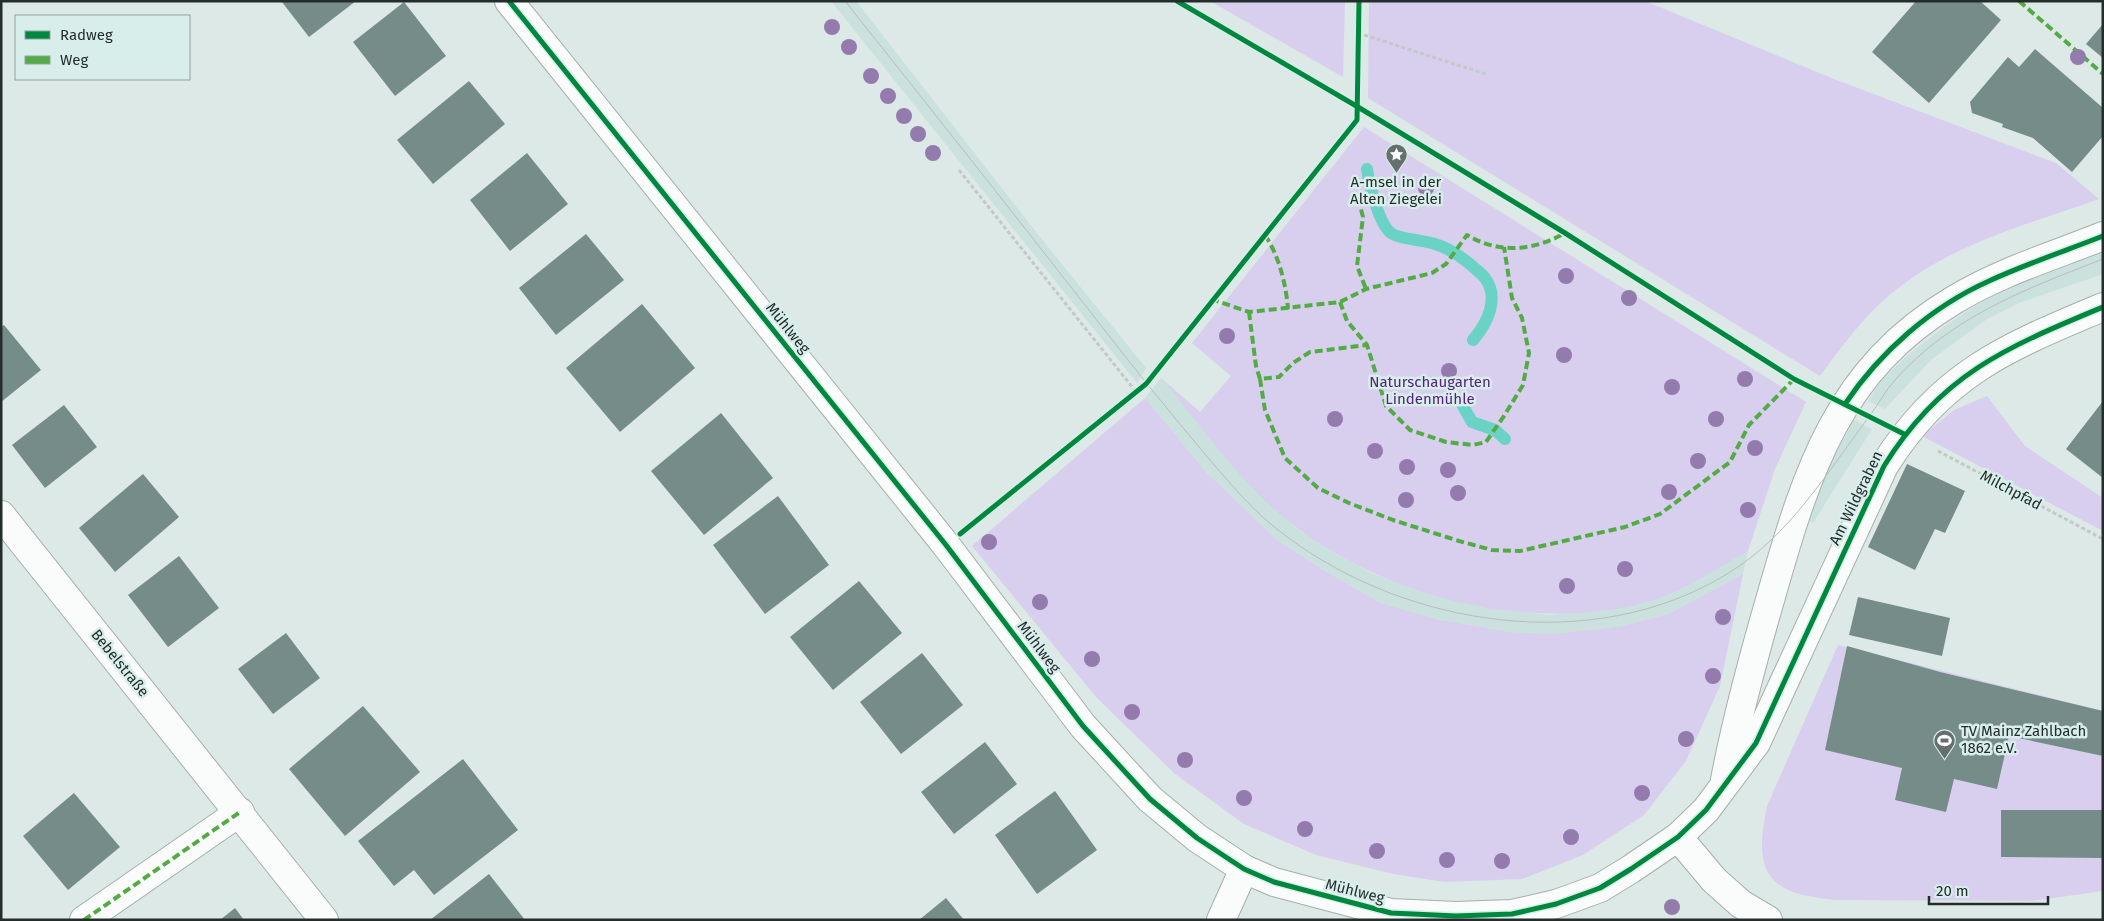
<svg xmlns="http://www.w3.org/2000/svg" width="2104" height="921" font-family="'Fira Sans',sans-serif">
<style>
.built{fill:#cae1dd}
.green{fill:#d8ceee}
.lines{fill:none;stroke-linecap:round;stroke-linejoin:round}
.stream{stroke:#6ad3c6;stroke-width:12}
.building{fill:#768c89}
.minor-casing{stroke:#a5afad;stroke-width:30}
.tertiary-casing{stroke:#a5afad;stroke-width:30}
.path{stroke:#c4c8c7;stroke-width:3;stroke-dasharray:4 2.5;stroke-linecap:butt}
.minor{stroke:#fafcfb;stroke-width:28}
.tertiary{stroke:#fafcfb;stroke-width:28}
.tram{stroke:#b9bdbc;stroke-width:1}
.quiet{stroke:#53ab44;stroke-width:4;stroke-dasharray:8 4;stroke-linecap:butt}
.cycleway-casing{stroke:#d8eeea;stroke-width:8}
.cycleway{stroke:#00873e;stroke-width:5}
.tree{fill:#937bad}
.labels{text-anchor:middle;stroke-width:5;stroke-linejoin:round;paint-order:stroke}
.poi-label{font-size:15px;fill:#252d2c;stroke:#d8eeea}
.street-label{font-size:15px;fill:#252d2c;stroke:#d8eeea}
.park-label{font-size:15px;fill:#56217f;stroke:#d8eeea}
</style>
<rect width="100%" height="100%" fill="#dde9e6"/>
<g class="built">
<polygon points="831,1 856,1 1036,232 1146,368 1137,383"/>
<polygon points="2103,250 2103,274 2019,303 1987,319 1931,360 1885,409 1868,401 1882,380 1909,354 1945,326 1982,301 2002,291"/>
<polygon points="1161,378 1256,492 1295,527 1334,553 1374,574 1412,588 1504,610 1550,615 1596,611 1647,602 1748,551 1743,574 1668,614 1623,626 1553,634 1510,632 1436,619 1381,603 1325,571 1277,540 1206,472 1145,398"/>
<polygon points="1854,420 1872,429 1813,523 1806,519 1821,481"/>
</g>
<g class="green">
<polygon points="1210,1 1345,1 1343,77"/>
<path d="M1369 1H1645L1834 79 2056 163 2099 199C2032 223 1958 242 1901 286 1868 310 1844 344 1820 376L1368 98Z"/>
<path d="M1364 127 1806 402 1775 469 1748 551C1715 569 1683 592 1647 602 1517 638 1349 588 1256 492 1222 457 1193 416 1161 378L1200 412 1231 376 1192 343Z"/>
<polygon points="1987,396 2025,446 2103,498 2103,531 1922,436 1954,410"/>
<polygon points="1145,398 1206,472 1277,540 1325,571 1381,603 1436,619 1510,632 1553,634 1623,626 1668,614 1743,574 1720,686 1686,761 1644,815 1583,855 1522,879 1445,882 1393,874 1316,855 1244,824 1175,774 1096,697 972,546"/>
<path d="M1838 645 2103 711V891L2032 901 1840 900C1769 895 1752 876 1767 806Z"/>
</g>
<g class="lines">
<g class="stream">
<path d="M1367 169C1369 184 1379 224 1391 233 1398 239 1424 240 1435 244 1449 248 1459 255 1471 265 1475 269 1481 273 1485 278 1500 298 1487 324 1473 340"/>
<polyline points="1463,406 1472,422 1495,430 1505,439"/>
</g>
</g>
<g class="building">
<polygon points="284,1 356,1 309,37 282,2"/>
<polygon points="1916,1 1980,1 2001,20 1929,103 1872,52"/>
<polygon points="404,2 446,56 395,96 353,42"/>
<polygon points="2103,24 2103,58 2086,44"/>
<polygon points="2035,49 2103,108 2103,136 2072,172 2033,138 2002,127 2003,124 1972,113 1970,102 2008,57 2019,67"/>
<polygon points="469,81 505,124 433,184 397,140"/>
<polygon points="527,153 568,204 510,251 470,200"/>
<polygon points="586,234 624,280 556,335 519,288"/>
<polygon points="642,304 695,368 620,432 566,368"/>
<polygon points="4,325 41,370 1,402 1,327"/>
<polygon points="2103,401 2103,478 2066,449"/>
<polygon points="64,405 97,447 45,488 12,445"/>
<polygon points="721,413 773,478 704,535 651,471"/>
<polygon points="1907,464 1965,491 1945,533 1935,529 1915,570 1868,547"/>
<polygon points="143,474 179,517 115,572 79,528"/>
<polygon points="778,496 829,565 765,614 713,545"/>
<polygon points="179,556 219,608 168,647 128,595"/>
<polygon points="859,581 902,633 833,690 790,637"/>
<polygon points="1858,597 1950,618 1942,656 1849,635"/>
<polygon points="286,633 320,678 273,714 238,669"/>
<polygon points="1847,646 1940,672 2103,711 2103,756 2009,736 1997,789 1954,779 1946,812 1895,800 1902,768 1825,750"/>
<polygon points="922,653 963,705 901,754 860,702"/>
<polygon points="363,706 420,772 345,836 289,769"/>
<polygon points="985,742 1017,784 954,834 921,792"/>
<polygon points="463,759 518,830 434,895 414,870 394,886 358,841"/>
<polygon points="1055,791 1097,850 1037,894 995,835"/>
<polygon points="74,793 120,847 68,890 23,836"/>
<polygon points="2001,810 2103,810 2103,858 2001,857"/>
<polygon points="489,874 525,920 430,920"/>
<polygon points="946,898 964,920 919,920"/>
<polygon points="235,908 244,920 220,920"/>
</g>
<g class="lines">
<defs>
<g id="minor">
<polyline points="1,515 324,920"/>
<polyline points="1678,837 1714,880 1741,904 1768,920"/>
<polyline points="84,920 240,812"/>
<polyline points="1221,920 1244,869"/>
</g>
<g id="tertiary">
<path d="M509 1 946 545 1083 726 1150 799 1197 838 1244 869 1274 882 1391 913 1456 916 1512 914 1556 904 1600 888 1631 869 1678 837 1706 810 1756 743 1884 466C1941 374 2007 347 2103 307"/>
<path d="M1725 780C1737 716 1754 655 1772 593 1807 471 1838 369 1954 300 2000 272 2053 256 2103 236"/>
</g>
</defs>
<use href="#minor" class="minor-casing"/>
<use href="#tertiary" class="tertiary-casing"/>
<g class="path">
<polyline points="1358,33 1486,74"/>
<polyline points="959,170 1137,393"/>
<polyline points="1938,451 2103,539"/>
</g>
<use href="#minor" class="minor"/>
<use href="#tertiary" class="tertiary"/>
<path class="tram" d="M845 1C930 108 1015 215 1099 323 1133 367 1168 410 1204 453 1229 482 1254 513 1286 536 1407 627 1593 656 1727 574 1790 536 1828 471 1871 414 1879 403 1886 390 1895 380 1952 316 2026 289 2103 259"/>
<g class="quiet">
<polyline points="2019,1 2103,74"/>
<polyline points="1358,198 1363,217 1357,266 1366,289"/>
<path d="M1265 235C1279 256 1286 284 1288 309"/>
<path d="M1211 299 1249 312 1340 302 1366 289 1432 273 1446 264 1467 235C1498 254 1534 251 1565 233"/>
<polyline points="1340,302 1347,321 1367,345 1386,406 1410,430 1446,442 1473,445 1486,442 1504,416 1523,385 1529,353 1522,318 1512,298 1504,247"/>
<polyline points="1249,312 1256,366 1260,379 1279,377 1293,363 1310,352 1367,345"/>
<polyline points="1260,379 1265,410 1285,458 1318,488 1349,503 1393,520 1459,541 1492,550 1520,551 1625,527 1660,514 1730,462 1749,425 1794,379"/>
<polyline points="84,920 240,812"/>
</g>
<defs>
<g id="cycleway">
<path d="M509 1 946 545 1083 726 1150 799 1197 838 1244 869 1274 882 1391 913 1456 916 1512 914 1556 904 1600 888 1631 869 1678 837 1706 810 1756 743 1884 466C1941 374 2007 347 2103 307"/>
<polyline points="1177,1 1358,107 1565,233 1794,379 1904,434"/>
<path d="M1845 404C1880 352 1931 307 1989 281 2026 264 2065 251 2103 236"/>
<polyline points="960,534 1146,384 1357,120 1359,1"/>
</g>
</defs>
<use href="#cycleway" class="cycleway-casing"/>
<use href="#cycleway" class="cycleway"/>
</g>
<g class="tree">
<circle cx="832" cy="27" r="8"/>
<circle cx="849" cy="47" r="8"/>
<circle cx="2078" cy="57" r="8"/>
<circle cx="871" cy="76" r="8"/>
<circle cx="888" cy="96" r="8"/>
<circle cx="904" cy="116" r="8"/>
<circle cx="918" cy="134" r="8"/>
<circle cx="933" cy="153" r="8"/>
<circle cx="1426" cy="188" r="8"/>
<circle cx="1566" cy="276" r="8"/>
<circle cx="1629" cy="298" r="8"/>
<circle cx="1227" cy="336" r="8"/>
<circle cx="1564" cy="355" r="8"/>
<circle cx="1449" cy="371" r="8"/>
<circle cx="1745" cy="379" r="8"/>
<circle cx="1672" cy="387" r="8"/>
<circle cx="1335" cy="419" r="8"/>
<circle cx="1716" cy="419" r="8"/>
<circle cx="1755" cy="448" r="8"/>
<circle cx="1375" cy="451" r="8"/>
<circle cx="1698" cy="461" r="8"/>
<circle cx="1407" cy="467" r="8"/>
<circle cx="1448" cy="470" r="8"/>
<circle cx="1669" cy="492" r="8"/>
<circle cx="1458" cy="493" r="8"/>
<circle cx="1406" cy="500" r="8"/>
<circle cx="1748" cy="510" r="8"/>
<circle cx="989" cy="542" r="8"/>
<circle cx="1625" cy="569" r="8"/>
<circle cx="1567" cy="586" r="8"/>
<circle cx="1040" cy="602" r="8"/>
<circle cx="1723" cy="617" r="8"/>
<circle cx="1092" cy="659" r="8"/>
<circle cx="1713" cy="676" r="8"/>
<circle cx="1132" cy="712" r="8"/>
<circle cx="1686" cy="739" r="8"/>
<circle cx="1185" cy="760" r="8"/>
<circle cx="1642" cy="793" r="8"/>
<circle cx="1244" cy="798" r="8"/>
<circle cx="1305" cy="829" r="8"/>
<circle cx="1571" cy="837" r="8"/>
<circle cx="1377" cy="851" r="8"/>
<circle cx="1447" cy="860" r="8"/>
<circle cx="1502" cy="861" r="8"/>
<circle cx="1672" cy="907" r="8"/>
</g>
<defs>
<symbol id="sight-pin" viewBox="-11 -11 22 30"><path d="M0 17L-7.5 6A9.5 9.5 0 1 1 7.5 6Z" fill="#656f6d" stroke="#d8eeea"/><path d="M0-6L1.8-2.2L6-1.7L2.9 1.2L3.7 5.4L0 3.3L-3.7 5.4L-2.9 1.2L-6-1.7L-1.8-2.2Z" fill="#fff"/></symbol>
<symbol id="stadium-pin" viewBox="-11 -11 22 30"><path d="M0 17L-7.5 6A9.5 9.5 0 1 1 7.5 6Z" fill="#656f6d" stroke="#d8eeea"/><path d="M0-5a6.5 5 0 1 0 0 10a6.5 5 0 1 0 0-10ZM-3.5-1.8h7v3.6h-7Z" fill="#fff"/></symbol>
</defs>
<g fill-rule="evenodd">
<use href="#sight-pin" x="1384" y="142" width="25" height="34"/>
<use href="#stadium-pin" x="1932" y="728" width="25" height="34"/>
</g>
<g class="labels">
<g class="poi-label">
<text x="1396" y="187">A-msel in der<tspan x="1396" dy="17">Alten Ziegelei</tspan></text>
<text x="1961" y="736" text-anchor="start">TV Mainz Zahlbach<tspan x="1961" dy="17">1862 e.V.</tspan></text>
</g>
<g class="street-label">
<text transform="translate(788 328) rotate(51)" y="5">Mühlweg</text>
<text transform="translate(2011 490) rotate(28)" y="5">Milchpfad</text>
<text transform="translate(1856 498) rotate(-64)" y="5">Am Wildgraben</text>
<text transform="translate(1039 647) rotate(53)" y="5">Mühlweg</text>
<text transform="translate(120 663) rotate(51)" y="5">Bebelstraße</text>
<text transform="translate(1355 891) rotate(14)" y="5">Mühlweg</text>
</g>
<g class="park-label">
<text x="1430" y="387">Naturschaugarten<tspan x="1430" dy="17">Lindenmühle</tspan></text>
</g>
</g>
<rect width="2104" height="921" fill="none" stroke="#252d2c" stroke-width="5"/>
<rect x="15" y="15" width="175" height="65" fill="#d8eeea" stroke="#90a19e"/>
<rect x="25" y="31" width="25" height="8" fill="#00873e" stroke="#90a19e"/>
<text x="60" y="40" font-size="15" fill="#252d2c">Radweg</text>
<rect x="25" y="56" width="25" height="8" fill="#53ab44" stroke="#90a19e"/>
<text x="60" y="65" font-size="15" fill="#252d2c">Weg</text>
<path d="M1929 896v8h119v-8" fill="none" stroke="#252d2c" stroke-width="2.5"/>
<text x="1936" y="896" font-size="15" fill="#252d2c" stroke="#d8eeea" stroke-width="4" paint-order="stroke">20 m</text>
</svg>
